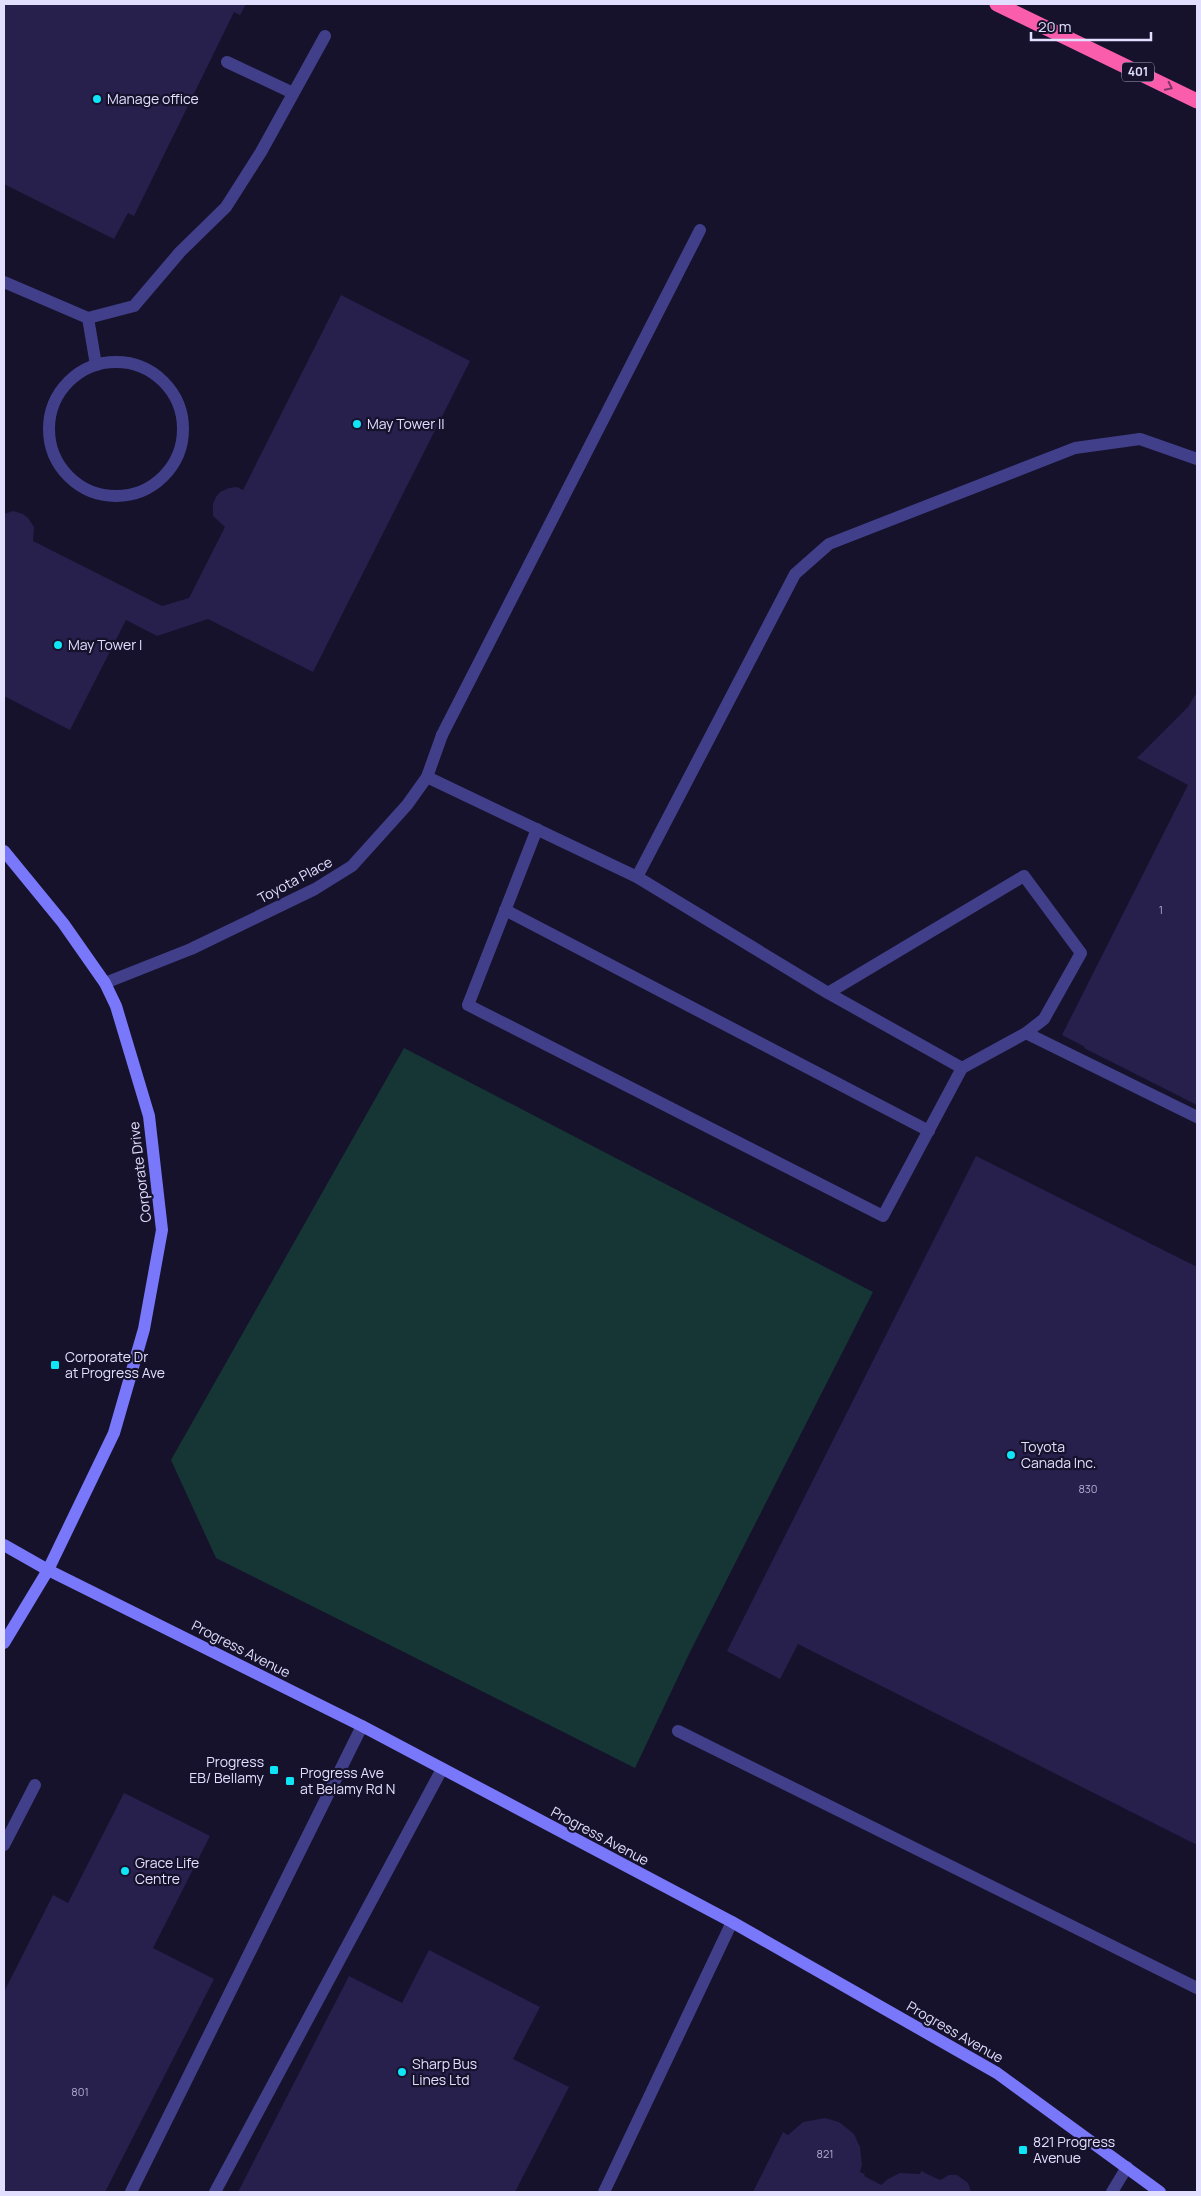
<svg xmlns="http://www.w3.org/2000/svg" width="1201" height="2196" font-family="Manrope,sans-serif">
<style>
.green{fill:#153634}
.building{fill:#271f4c}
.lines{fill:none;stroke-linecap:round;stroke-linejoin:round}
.lane{stroke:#413f89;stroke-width:12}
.street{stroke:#413f89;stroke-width:12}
.secondary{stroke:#7978fb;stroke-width:12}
.highway{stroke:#fa5dab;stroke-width:15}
.oneway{stroke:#7d3465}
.poi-dot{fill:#10e5f8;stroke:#16122c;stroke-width:2}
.labels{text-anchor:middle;stroke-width:4.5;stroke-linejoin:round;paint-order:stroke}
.number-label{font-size:11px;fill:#b2aed2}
.shield{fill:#16122c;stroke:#a4a1bf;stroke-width:1}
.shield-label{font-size:12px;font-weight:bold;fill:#e1defe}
.poi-label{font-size:14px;fill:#e1defe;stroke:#16122c;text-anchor:start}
.street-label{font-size:14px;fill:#e1defe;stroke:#16122c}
</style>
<rect width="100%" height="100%" fill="#16122c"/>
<polygon class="green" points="404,1048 873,1292 690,1652 635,1768 216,1558 171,1460"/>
<g class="building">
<polygon points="4,4 246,4 240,15 234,12 134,216 128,213 114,239 4,184"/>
<polygon points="341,295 470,361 313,672 208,619 157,636 126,620 70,730 4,696 4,514 13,511 23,514 28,518 34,527 33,541 162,606 189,598 225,527 213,516 213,504 216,497 220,492 229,488 237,487 243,490"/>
<polygon points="1197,692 1197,1105 1084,1048 1085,1047 1062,1035 1188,785 1137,758 1188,707"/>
<polygon points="976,1156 1197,1267 1197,1845 798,1644 780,1679 727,1651"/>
<polygon points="124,1793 210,1836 153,1948 214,1979 105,2192 4,2192 4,1992 53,1895 68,1903"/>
<polygon points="429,1950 540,2007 513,2059 569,2087 515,2192 238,2192 349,1976 402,2003"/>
<polygon points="825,2118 839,2122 854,2134 860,2147 862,2165 860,2172 865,2174 864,2176 881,2185 888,2179 900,2173 920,2174 921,2171 940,2180 949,2175 957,2175 968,2183 971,2192 753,2192 783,2132 788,2135 803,2122"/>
</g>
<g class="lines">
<g class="lane">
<polyline points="227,62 293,93"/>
<polyline points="4,282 88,318 134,306 180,252 226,207 261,152 325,36"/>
<polyline points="88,318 96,365"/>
<circle cx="116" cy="429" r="67"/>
<polyline points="442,735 700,230"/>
<polyline points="427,777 637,877 828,993 962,1068 1026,1033 1197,1117"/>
<polyline points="537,829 468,1005 883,1216 962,1068"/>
<polyline points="637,877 795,574 829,544 1075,448 1140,439 1197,459"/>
<polyline points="505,910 929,1131"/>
<polyline points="828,993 1024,876 1081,953 1044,1019 1026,1033"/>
<polyline points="678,1731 1197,1988"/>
<polyline points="4,1845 35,1785"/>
<polyline points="131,2192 362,1726"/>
<polyline points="215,2192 442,1769"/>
<polyline points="604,2192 732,1922"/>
<polyline points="1112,2192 1127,2167"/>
</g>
<polyline class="street" points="105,983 191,949 315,889 352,866 407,805 427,777 442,735"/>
<g class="secondary">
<polyline points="4,851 63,923 105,983 116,1006 149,1116 162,1230 144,1329 114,1433 48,1570 4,1643"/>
<polyline points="4,1545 48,1570 362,1726 732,1922 997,2073 1160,2192"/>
</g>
<polyline class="highway" points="997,4 1197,101"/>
</g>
<defs><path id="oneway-chevron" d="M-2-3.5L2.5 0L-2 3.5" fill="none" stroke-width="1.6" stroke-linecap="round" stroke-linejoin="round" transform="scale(1.25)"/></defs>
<use class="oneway" href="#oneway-chevron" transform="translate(1169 87) rotate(26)"/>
<g class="poi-dot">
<circle cx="97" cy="99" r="5"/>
<circle cx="357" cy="424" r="5"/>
<circle cx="58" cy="645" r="5"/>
<rect x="50" y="1360" width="10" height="10" rx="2.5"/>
<circle cx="1011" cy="1455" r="5"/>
<rect x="269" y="1765" width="10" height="10" rx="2.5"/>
<rect x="285" y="1776" width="10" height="10" rx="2.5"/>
<circle cx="125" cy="1871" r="5"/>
<circle cx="402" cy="2072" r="5"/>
<rect x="1018" y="2145" width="10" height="10" rx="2.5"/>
</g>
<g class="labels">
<g class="number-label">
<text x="1161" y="914">1</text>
<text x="1088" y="1493">830</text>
<text x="80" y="2096">801</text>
<text x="825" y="2158">821</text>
</g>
<rect class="shield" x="1122" y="62.5" width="32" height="19" rx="4"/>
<g class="shield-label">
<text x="1138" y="76">401</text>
</g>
<g class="poi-label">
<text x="107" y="104">Manage office</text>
<text x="367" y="429">May Tower II</text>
<text x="68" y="650">May Tower I</text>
<text x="65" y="1362">Corporate Dr<tspan x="65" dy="16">at Progress Ave</tspan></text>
<text x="1021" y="1452">Toyota<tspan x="1021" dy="16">Canada Inc.</tspan></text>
<text x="264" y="1767" text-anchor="end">Progress<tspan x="264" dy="16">EB/ Bellamy</tspan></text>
<text x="300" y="1778">Progress Ave<tspan x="300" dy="16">at Belamy Rd N</tspan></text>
<text x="135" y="1868">Grace Life<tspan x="135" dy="16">Centre</tspan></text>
<text x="412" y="2069">Sharp Bus<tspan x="412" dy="16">Lines Ltd</tspan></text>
<text x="1033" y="2147">821 Progress<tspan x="1033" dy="16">Avenue</tspan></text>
</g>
<g class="street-label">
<text transform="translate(295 880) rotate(-28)" y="5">Toyota Place</text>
<text transform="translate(140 1172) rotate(-97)" y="5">Corporate Drive</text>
<text transform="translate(241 1649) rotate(27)" y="5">Progress Avenue</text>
<text transform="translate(600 1836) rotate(28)" y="5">Progress Avenue</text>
<text transform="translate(955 2032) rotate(30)" y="5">Progress Avenue</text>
</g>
</g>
<rect width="1201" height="2196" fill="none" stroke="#e1defe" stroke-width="10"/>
<path d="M1031 32v8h120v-8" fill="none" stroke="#e1defe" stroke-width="2.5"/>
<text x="1038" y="32" font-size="15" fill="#e1defe" stroke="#16122c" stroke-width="4" paint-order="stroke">20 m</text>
</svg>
